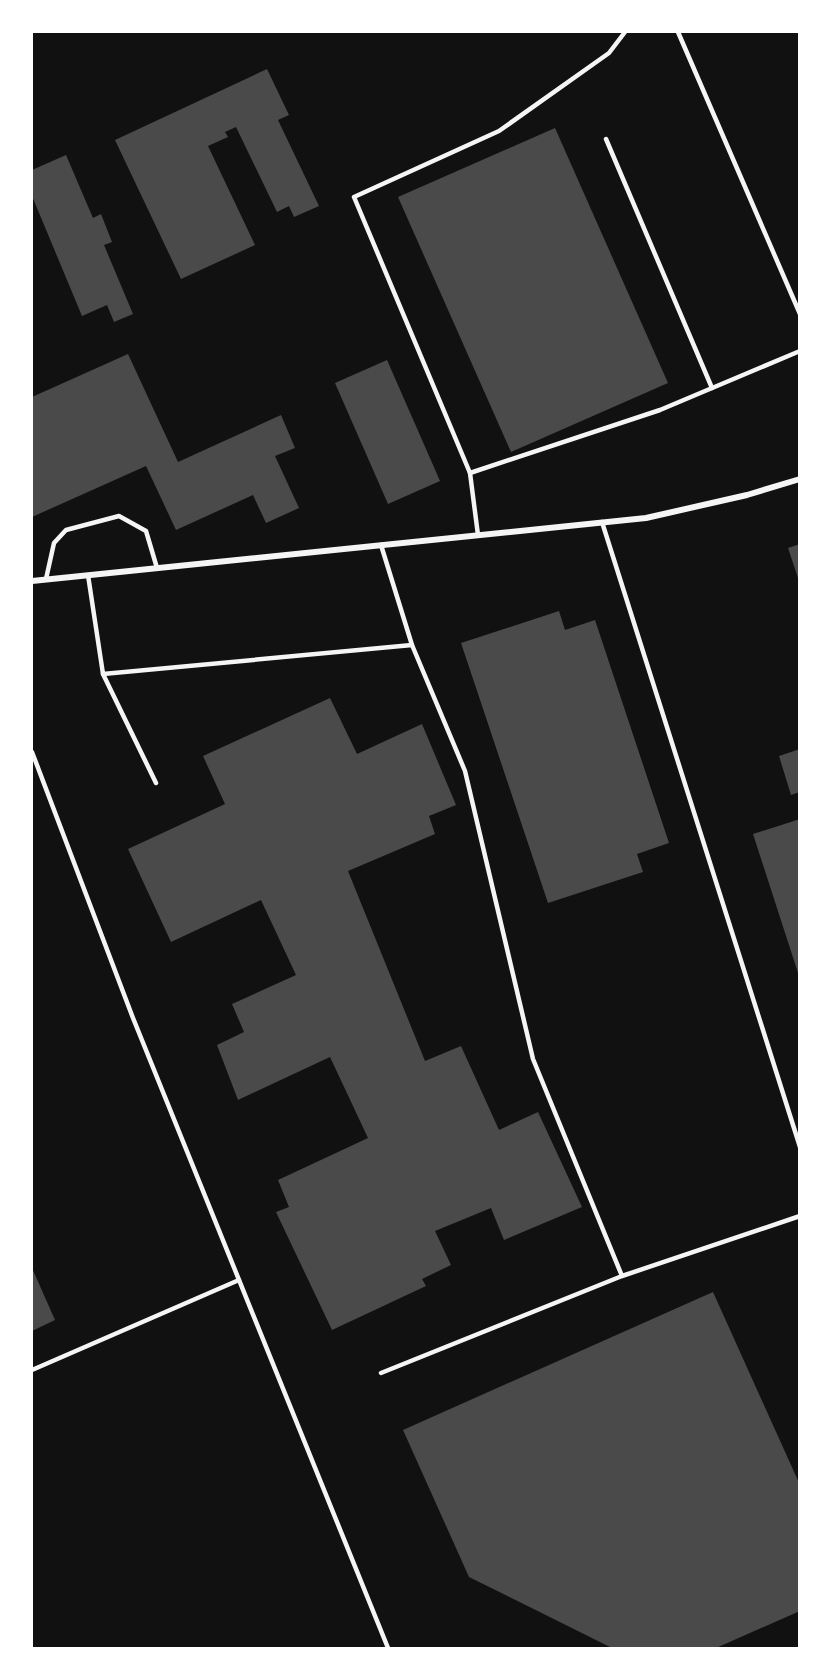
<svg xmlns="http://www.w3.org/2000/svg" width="831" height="1680" font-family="Roboto,sans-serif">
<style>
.building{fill:#4a4a4a}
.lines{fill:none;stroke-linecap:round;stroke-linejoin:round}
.service{stroke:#f5f5f5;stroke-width:4.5}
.minor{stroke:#f5f5f5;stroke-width:6}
</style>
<rect width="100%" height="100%" fill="#111"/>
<g class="building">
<polygon points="267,69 289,115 278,120 319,206 294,217 289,206 277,212 236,127 225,132 228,137 208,146 255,245 181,279 115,140"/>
<polygon points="555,128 668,383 511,452 398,197"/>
<polygon points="66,155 93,218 101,214 112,242 104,245 133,314 114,322 107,305 82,316 32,196 32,170"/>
<polygon points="128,354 178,462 281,415 295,448 275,456 299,508 266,523 253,495 176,530 146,466 32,517 32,397"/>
<polygon points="387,360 440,481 388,504 335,383"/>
<polygon points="800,544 800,581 799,581 788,548"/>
<polygon points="559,611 565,630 595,620 669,843 637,854 643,872 548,903 461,643"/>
<polygon points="330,698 357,754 422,724 456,805 429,816 435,834 348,871 425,1061 461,1046 499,1130 538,1112 582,1207 504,1240 491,1208 435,1231 451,1265 422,1279 426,1286 332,1330 276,1212 289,1207 278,1180 368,1138 330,1057 238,1100 217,1045 244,1032 232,1004 296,975 261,900 171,942 128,849 225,804 203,756"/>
<polygon points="800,749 800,792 791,795 779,756"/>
<polygon points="800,819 800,976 799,976 753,834"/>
<polygon points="32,1268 55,1320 32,1331"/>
<polygon points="713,1292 800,1485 800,1611 716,1648 612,1648 469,1577 403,1430"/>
</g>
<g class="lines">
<g class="service">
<polyline points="678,32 800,314"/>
<polyline points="606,139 712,388"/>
<polyline points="470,473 660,410 800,351"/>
<polyline points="602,522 800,1147"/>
<polyline points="478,535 470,473 354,197 499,131 609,53 625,32"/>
<polyline points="381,545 412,645 465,771 533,1059 622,1276 800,1216"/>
<polyline points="88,575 103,674 412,645"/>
<polyline points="46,579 54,543 66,530 119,516 146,531 157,568"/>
<polyline points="103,674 156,783"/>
<polyline points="32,752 133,1018 388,1648"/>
<polyline points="32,1370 239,1280"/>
<polyline points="381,1373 622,1276"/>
</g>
<polyline class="minor" points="32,581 646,518 747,495 800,479"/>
</g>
<rect width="831" height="1680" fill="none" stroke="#ffffff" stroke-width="66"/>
</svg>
